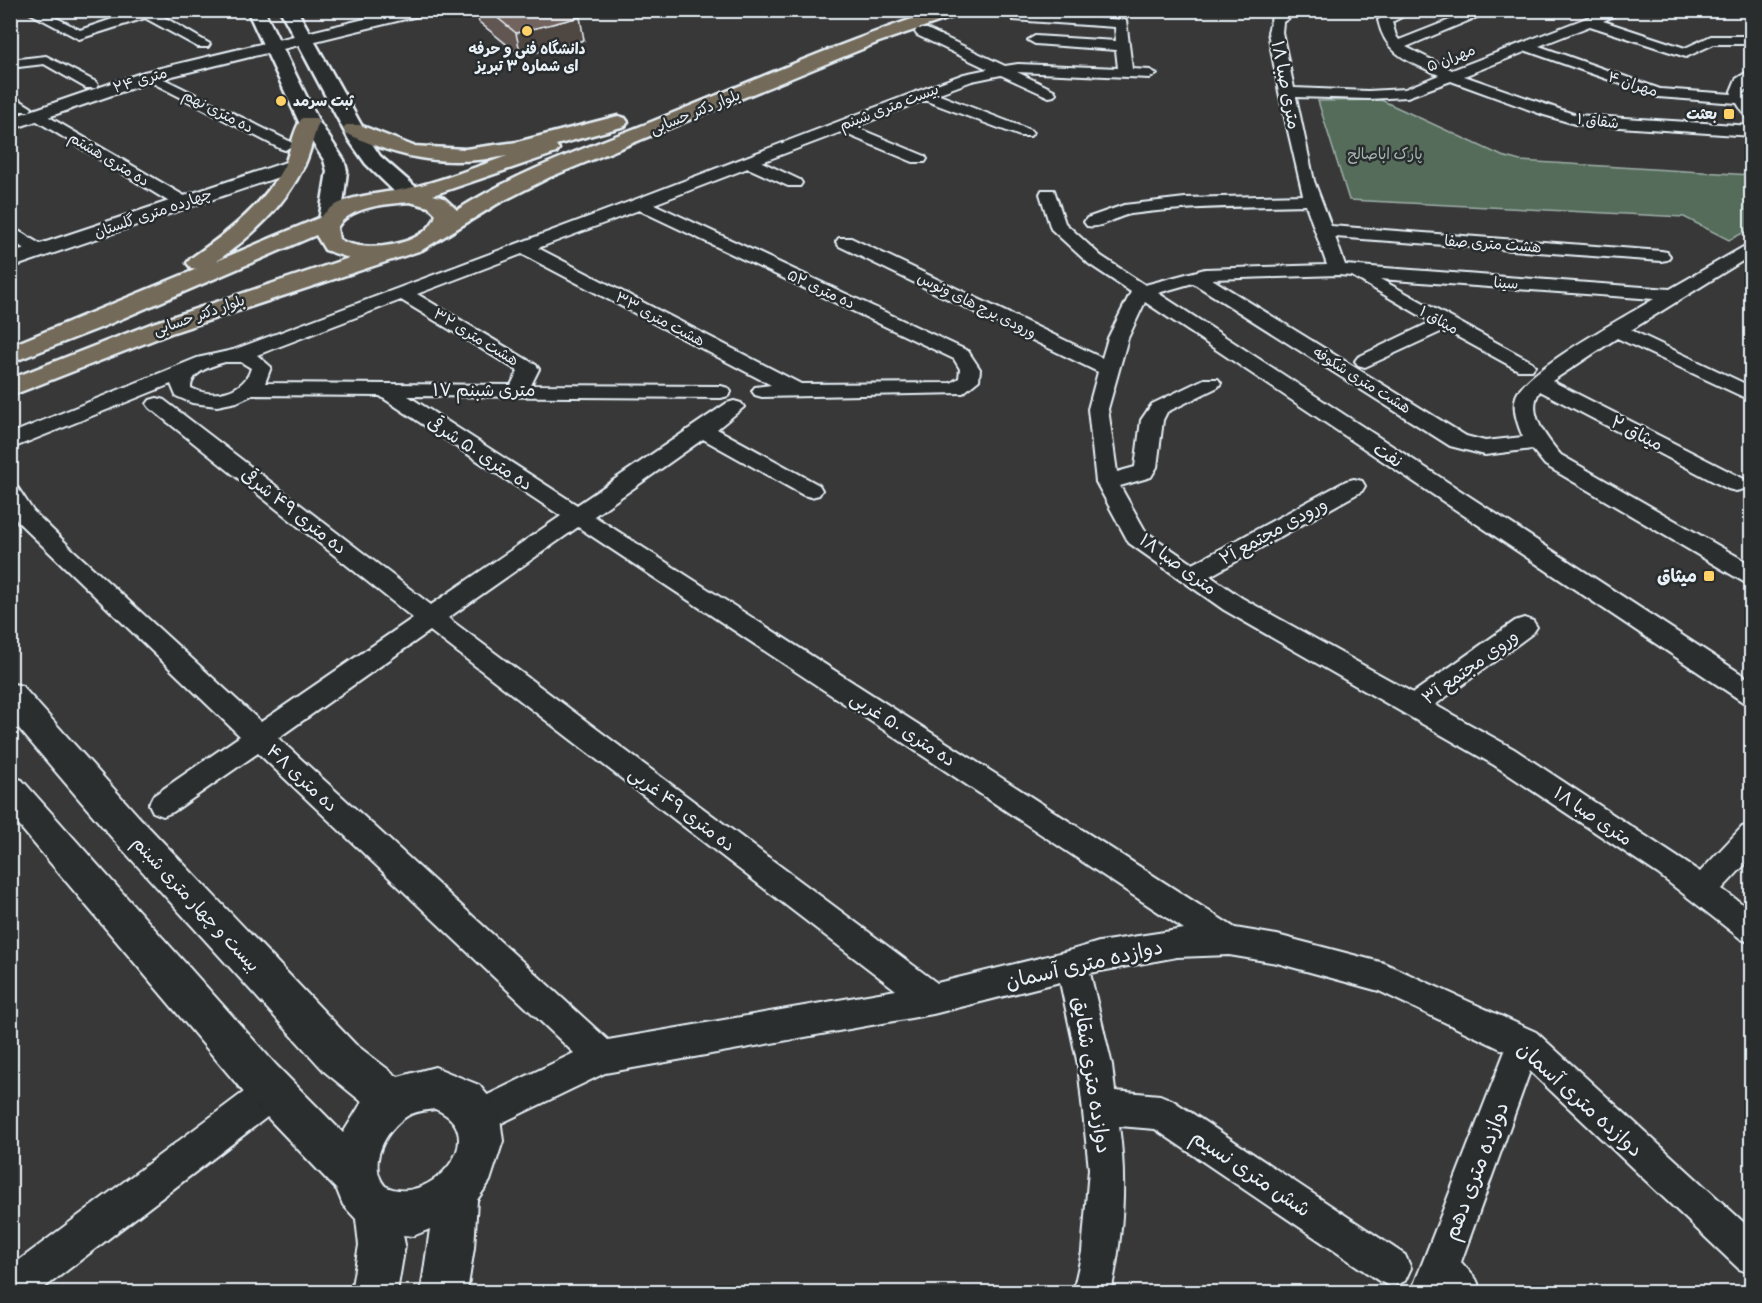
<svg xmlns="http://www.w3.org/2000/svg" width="1762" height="1303" font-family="Dekko,'Playpen Sans Arabic',sans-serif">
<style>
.green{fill:#546c5a;stroke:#9eaea9;stroke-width:1.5}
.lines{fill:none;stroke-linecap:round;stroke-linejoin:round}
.minor-casing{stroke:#e8f1f8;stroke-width:4}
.tertiary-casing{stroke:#e8f1f8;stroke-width:4}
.secondary-casing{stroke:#e8f1f8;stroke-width:5}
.primary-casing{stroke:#e8f1f8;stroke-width:5}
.minor{fill:#2a2d2e;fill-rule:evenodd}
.tertiary{fill:#2a2d2e;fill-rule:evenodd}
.secondary{fill:#2a2d2e;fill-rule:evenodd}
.primary{fill:#736b5a;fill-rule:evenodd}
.wall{fill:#625652;stroke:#e8f1f8;stroke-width:1.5}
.shaded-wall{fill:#504642;stroke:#e8f1f8;stroke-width:1.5}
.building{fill:#72645f;stroke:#e8f1f8;stroke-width:1.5}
.poi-dot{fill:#ffd166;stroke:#2a2d2e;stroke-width:2}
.labels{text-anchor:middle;stroke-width:5;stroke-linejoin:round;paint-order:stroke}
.far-poi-label{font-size:15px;font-weight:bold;fill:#e8f1f8;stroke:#2a2d2e}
.far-street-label{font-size:15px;fill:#e8f1f8;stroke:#2a2d2e}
.far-park-label{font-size:15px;fill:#a5b5b1;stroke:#2a2d2e}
.street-label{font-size:18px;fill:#e8f1f8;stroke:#2a2d2e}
.poi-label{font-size:18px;font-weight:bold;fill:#e8f1f8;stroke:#2a2d2e;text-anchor:end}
.near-street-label{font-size:21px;fill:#e8f1f8;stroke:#2a2d2e}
</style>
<rect width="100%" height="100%" fill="#383838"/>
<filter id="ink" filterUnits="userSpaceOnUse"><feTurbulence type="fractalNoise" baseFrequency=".0167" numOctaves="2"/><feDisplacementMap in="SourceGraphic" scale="12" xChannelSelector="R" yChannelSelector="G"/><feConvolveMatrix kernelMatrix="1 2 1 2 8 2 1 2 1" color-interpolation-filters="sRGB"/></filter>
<g filter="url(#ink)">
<polygon class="green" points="1381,100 1502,156 1520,161 1751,175 1751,229 1729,240 1684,217 1349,200 1318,101"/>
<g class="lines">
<defs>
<g id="minor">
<polygon points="24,10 41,10 80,30 139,10 160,10 157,13 210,44 208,47 198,47 145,18 79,39"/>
<path d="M1284 10H1301L1283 22 1282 32 1294 88 1368 91 1405 89 1439 75C1409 61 1386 56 1378 20L1396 10H1415L1392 22 1396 36 1399 40 1475 10H1494L1406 47 1452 70 1607 10H1626L1603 21 1685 48 1711 36H1752V44H1714L1686 57 1590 26 1539 46 1660 89 1732 94 1731 91 1736 79 1752 69V81L1745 91 1752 102 1750 118 1745 116 1737 103 1658 97 1527 51 1464 76 1576 115 1752 126V136L1575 124 1544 115 1451 81 1407 97 1368 99 1296 97 1314 181 1331 226 1661 251 1667 252 1670 256 1667 260 1661 261 1335 237 1345 265 1670 289 1752 242V255L1631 330 1752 387V401L1617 338 1552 381 1744 479 1747 484 1744 489 1736 491 1728 489 1540 391C1525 412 1548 440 1561 455L1752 565V584L1744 582 1545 465 1532 449 1485 455 1450 446 1193 283 1158 293 1752 681V705L1743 702 1145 302 1128 338 1108 409 1117 472 1135 467 1141 420 1152 404 1204 379H1218L1221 383 1218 387 1167 412 1163 420 1157 467 1151 477 1120 486 1146 532 1193 564 1346 481 1354 479 1362 481 1365 486 1362 491 1210 576 1242 598 1413 693 1515 621 1524 618 1533 621 1537 627 1533 633 1435 705 1514 749 1700 872 1742 827 1752 824V857L1722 889 1752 911V943L1741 939 1658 874 1494 765 1224 610 1129 543 1096 482 1088 409 1098 372 839 246 836 242 839 238H851L1102 358 1108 338 1131 292 1089 264 1051 229 1040 194 1042 190H1054L1065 223 1101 256 1145 285 1205 269 1327 265 1306 205C1248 207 1189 206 1131 214 1116 216 1102 229 1087 226L1084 222 1087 218 1124 205 1185 198 1303 195 1279 92 1268 32 1272 17ZM1338 275 1352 276 1431 322 1358 357 1355 361 1358 365 1365 367 1445 330 1518 370H1532L1535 366 1532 362 1380 279 1654 299C1628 315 1523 371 1516 397 1512 408 1518 426 1523 437L1485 441 1466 436 1212 279Z"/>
<path d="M1018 13 1126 20 1132 69 1150 70 1157 74 1150 78 1017 72 1054 90 1056 93 1054 96 1049 97 1001 75 972 81 937 94 1030 130 1033 133 1030 136H1020L924 100 855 127 925 156 927 159 925 162H913L841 132 762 162 800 180 802 183 800 186H788L748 168 654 204 968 351 980 369 979 380 963 393 762 397 755 395 752 391 755 387 771 385 522 254 417 294 536 365 539 369 531 385 721 386 728 388 731 392 728 396 721 398 408 396 577 505 727 403 734 401 741 403 744 407 717 429 819 485 822 490 819 495 811 497 803 495 703 439 594 516 1235 928 1277 935 1384 963 1536 1032 1752 1230V1274L1739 1269 1530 1071 1461 1262 1476 1279 1482 1292H1411L1505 1051 1379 991 1277 963 1229 955 1177 957 1090 973 1112 1065 1115 1091 1160 1095 1172 1100 1405 1255 1411 1268 1405 1281 1392 1287 1379 1281 1155 1129 1119 1126C1127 1183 1123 1235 1111 1292H1073L1082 1252 1089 1169 1078 1065 1060 982 933 1014 605 1073 479 1134 467 1129 462 1117 467 1105 574 1053 258 753 173 812 163 816 153 812 149 804 153 796 240 736 17 521 10 511V486L18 488 33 511 73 550 261 722 413 618 150 408 147 404 150 400 157 398 164 400 431 605 561 516 380 396 252 395 237 402 217 406 192 403 176 396 171 384 10 449V434L197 358 233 350 634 200 918 91 964 74 988 69 917 35 915 32 917 29H927L1005 66 1018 64 1118 68 1116 50 1035 44 1028 40 1035 36 1116 41 1115 27 1013 20 1011 17 1013 14ZM639 210 954 359 960 369 959 378 951 383 801 384 538 248ZM401 300 518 371 511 385 265 383 271 367 257 355ZM225 362H241L251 368C244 393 213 399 191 388 191 372 211 366 225 362ZM578 527 1184 929 1099 942 1072 950 937 983 448 618ZM430 631 896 990 608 1040 278 738Z"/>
<polygon points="46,56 96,82 98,85 96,88 86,88 44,64 10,68 10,60"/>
<polygon points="150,72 291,142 293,145 285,150 279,148 145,79 143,76"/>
<polygon points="10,94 32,108 30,111 20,111 10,105"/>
<polygon points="37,110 188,198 190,202 188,206 176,206 32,118 29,115"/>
<polygon points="10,226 45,247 48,251 45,255 33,255 10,239"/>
<polygon points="272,1075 284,1080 289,1092 284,1104 39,1292 10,1292 10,1267 260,1080"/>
</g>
<g id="tertiary">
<polygon points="402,10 432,10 430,13 156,80 10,130 10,118 144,72"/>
<polygon points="295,159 302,161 305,165 302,169 10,268 10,254"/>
<path d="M10 683 22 686 139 817 355 1044 398 1077 435 1067 464 1079 479 1085 494 1103 500 1118 503 1141 490 1181 477 1200 474 1248 467 1292H421L430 1229 413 1236 403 1235 405 1245 397 1292H351L359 1245 356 1219 343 1205 337 1190 246 1095 10 815V776L22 780 276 1065 343 1133 362 1102 325 1072 113 839 10 718ZM435 1109C495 1134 429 1209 385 1186 366 1163 387 1126 411 1114 418 1111 427 1110 435 1109Z"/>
</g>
<g id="secondary">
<polygon points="247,10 264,10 319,122 344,160 347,171 341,221 338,226 330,228 322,226 319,221 327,171 324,160 299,122"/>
<polygon points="280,10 297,10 369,139 380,156 419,190 422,195 419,200 411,201 403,200 366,164 349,140"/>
</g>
<path id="primary" d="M938 10H964L962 14 879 42 550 177 497 204 422 250 171 333 10 396V379L153 323 349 258 325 250 316 235 100 328 10 363V346L197 269 191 268 187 263 191 258C227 233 263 206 284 166 291 151 292 132 302 118H316L319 122C313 136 311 152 304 166 285 206 253 235 217 261L321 217C341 193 382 195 409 188 442 181 475 167 507 156 446 167 402 160 346 133L343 129 346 125H360L413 146 465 149 517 142 618 116 625 118 628 122 625 126 556 145 559 149 556 153 433 195 444 198 457 210C518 171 589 147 656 120 750 82 842 42 938 10ZM410 202 429 207 436 214C429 246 363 255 339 239L337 228C349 206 388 204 410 202Z"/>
</defs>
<use href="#minor" class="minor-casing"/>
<use href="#tertiary" class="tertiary-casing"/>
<use href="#secondary" class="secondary-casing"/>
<use href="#primary" class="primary-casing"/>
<use href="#minor" class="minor"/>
<use href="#tertiary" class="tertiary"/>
<use href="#secondary" class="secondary"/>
<use href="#primary" class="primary"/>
</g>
<polygon class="wall" points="476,10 571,10 584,40 521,56 479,22"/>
<polygon class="shaded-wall" points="580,17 584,40 521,56 516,33"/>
<polygon class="building" points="488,10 571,10 580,17 516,33"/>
</g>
<g class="poi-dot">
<circle cx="527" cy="31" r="6"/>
<circle cx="281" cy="101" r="6"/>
<rect x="1723" y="108" width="12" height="12" rx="3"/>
<rect x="1703" y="570" width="12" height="12" rx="3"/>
</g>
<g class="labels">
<g class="far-poi-label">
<text x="527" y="54">دانشگاه فنی و حرفه<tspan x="527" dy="17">ای شماره ۳ تبریز</tspan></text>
<text x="293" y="106" text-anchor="start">ثبت سرمد</text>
<text x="1717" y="119" text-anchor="end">بعثت</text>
</g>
<g class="far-street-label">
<text transform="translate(1451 58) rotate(-21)" y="5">مهران ۵</text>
<text transform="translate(140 80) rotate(-17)" y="5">۲۴ متری</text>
<text transform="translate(1633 84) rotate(18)" y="5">مهران ۴</text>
<text transform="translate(889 107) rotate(-21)" y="5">بیست متری شبنم</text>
<text transform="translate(218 111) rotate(27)" y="5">ده متری نهم</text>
<text transform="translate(695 112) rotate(-22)" y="5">بلوار دکتر حسابی</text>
<text transform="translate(1598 121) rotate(7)" y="5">شقاق ۱</text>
<text transform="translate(109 159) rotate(31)" y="5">ده متری هشتم</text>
<text transform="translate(153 213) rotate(-19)" y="5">چهارده متری گلستان</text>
<text transform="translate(1493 244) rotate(4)" y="5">هشت متری صفا</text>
<text transform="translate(1506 283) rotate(4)" y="5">سینا</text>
<text transform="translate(821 289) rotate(25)" y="5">ده متری ۵۲</text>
<text transform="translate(977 305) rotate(26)" y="5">ورودی یرج های ونوس</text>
<text transform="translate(199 315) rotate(-19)" y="5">بلوار دکتر حسابی</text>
<text transform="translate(660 319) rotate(28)" y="5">هشت متری ۳۳</text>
<text transform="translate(1439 320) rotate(29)" y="5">میثاق ۱</text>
<text transform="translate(476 337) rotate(31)" y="5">هشت متری ۳۲</text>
<text transform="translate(1362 380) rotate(32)" y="5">هشت متری شکوفه</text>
</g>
<g class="far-park-label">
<text x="1385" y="159">پارک اباصالح</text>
</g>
<g class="street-label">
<text transform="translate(1286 85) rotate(79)" y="6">متری صبا ۱۸</text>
<text x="484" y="396">۱۷ متری شبنم</text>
<text transform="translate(1637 433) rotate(27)" y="6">میثاق ۲</text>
<text transform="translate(480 453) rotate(33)" y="6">ده متری ۵۰ شرقی</text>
<text transform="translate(1388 455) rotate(33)" y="6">نفت</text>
<text transform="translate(294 511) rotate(38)" y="6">ده متری ۴۹ شرقی</text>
<text transform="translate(1273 531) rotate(-29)" y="6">ورودی مجتمع آ۲</text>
<text transform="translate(1178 564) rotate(36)" y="6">متری صبا ۱۸</text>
<text transform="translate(1470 667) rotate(-36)" y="6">وروی مجتمع آ۳</text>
<text transform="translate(903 729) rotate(33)" y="6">ده متری ۵۰ غربی</text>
<text transform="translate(302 778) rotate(43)" y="6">ده متری ۴۸</text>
<text transform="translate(682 809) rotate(37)" y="6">ده متری ۴۹ غربی</text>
<text transform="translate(1593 816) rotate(34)" y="6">متری صبا ۱۸</text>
<text transform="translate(196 904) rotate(47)" y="6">بیست و چهار متری شبنم</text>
</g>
<g class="poi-label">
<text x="1697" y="582">میثاق</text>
</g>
<g class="near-street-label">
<text transform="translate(1084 964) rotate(-13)" y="7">دوازده متری آسمان</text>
<text transform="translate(1092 1075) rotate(81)" y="7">دوازده متری شقایق</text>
<text transform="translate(1580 1099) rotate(42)" y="7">دوازده متری آسمان</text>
<text transform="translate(1476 1171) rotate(-69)" y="7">دوازده متری دهم</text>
<text transform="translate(1251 1173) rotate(34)" y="7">شش متری نسیم</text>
</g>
</g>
<rect width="1762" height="1303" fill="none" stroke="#2a2d2e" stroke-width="36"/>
<rect x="18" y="18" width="1726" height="1267" fill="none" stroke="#e8f1f8" stroke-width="2" filter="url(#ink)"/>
</svg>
